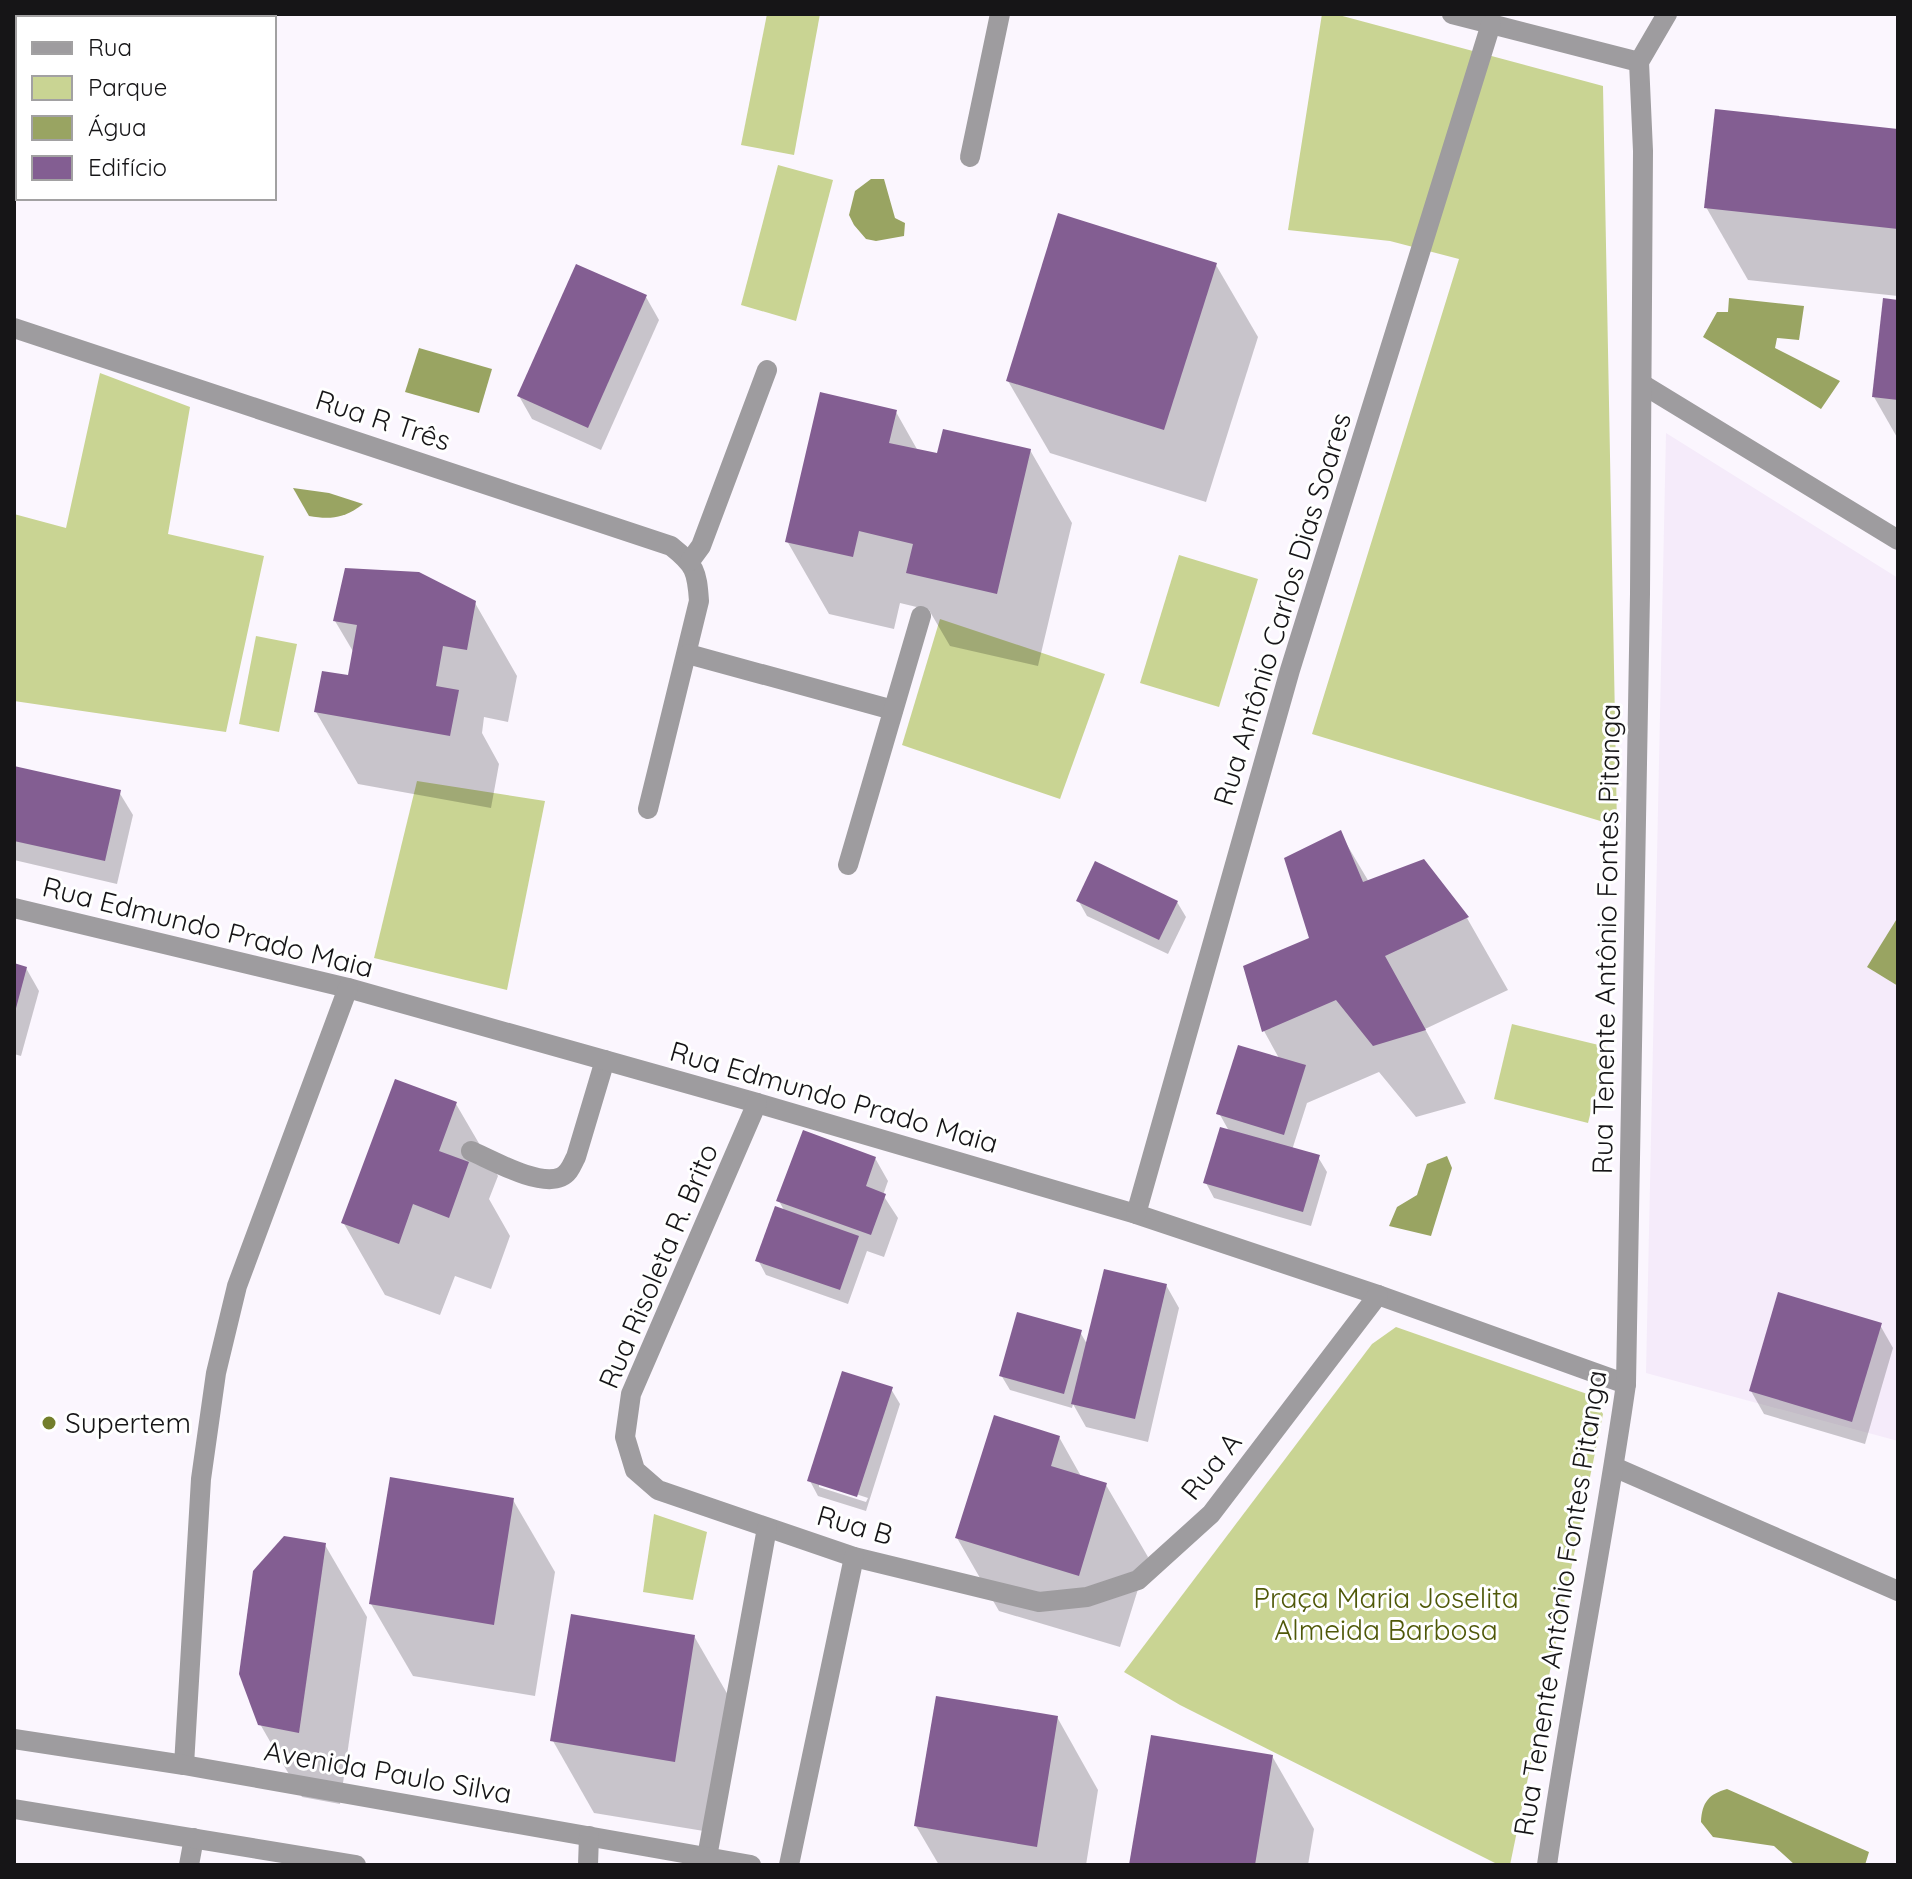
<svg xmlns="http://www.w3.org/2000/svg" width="1912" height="1879" font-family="Quicksand,sans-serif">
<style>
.built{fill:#f5ebfa}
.green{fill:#c9d493}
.water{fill:#99a462}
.shadow{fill:#0003;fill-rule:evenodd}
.building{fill:#835e92}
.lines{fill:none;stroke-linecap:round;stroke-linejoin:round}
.service{stroke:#9e9c9f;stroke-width:20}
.minor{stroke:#9e9c9f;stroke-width:20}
.tertiary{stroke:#9e9c9f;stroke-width:20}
.poi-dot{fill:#737e2b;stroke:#fff;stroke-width:3}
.labels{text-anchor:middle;stroke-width:6;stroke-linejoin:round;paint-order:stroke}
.street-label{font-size:28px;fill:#161517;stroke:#fff}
.poi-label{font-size:28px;fill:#161517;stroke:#fff;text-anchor:start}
.park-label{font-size:28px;fill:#4f5809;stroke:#fff}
</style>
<rect width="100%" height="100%" fill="#fbf6fe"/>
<polygon class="built" points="1666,433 1898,578 1898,1441 1646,1373"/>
<g class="green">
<polygon points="28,14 273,14 271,18 27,18"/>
<polygon points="767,14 820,14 794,155 741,145"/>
<polygon points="1322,14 1335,14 1603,86 1617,826 1312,734 1459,259 1390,241 1288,230"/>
<polygon points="778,165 833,180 796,321 741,305"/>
<polygon points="100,373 190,407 168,534 264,556 226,732 14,701 14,514 66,528"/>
<polygon points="1179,555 1258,579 1219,707 1140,683"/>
<polygon points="940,619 1105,674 1060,799 902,745"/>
<polygon points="256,636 297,644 279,732 239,724"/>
<polygon points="417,781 545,801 507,990 374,958"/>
<polygon points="1512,1024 1607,1047 1588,1123 1494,1099"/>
<polygon points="1396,1327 1590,1395 1603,1414 1510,1865 1499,1865 1180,1705 1124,1672 1372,1344"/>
<polygon points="654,1514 707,1532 693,1600 643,1592"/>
</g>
<g class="water">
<polygon points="871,179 884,179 895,218 905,223 904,236 876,241 866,239 854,225 849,215 855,191"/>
<polygon points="1729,298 1804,306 1799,340 1777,338 1775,348 1840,381 1821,409 1703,337 1717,312 1728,312"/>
<polygon points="419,348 492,369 479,413 405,392"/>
<path d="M293 488 329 493 363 504C345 518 331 520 309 516Z"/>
<polygon points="1898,917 1898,986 1867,967"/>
<polygon points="1447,1156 1452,1168 1431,1236 1389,1226 1397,1207 1417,1195 1427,1164"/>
<path d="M1727 1789 1869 1852 1865 1865H1795L1774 1846 1713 1837 1701 1822C1702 1802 1709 1794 1727 1789Z"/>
</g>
<g class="shadow">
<polygon points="1898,131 1898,296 1748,280 1706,207"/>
<polygon points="1216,265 1258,337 1206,502 1050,453 1008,381"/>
<polygon points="646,297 659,320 601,450 532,419 519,396"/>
<polygon points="1898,302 1898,439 1874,397"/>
<polygon points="896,412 918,451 939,456 1030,450 1072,523 1038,666 950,646 929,610 900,603 894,629 829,614 787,541"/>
<polygon points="475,603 517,676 508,722 484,717 482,733 499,764 491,808 358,784 316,712 350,678 354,653 335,621"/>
<polygon points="14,768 119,792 133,815 117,884 14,860"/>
<polygon points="1340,833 1369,882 1467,918 1508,990 1425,1029 1466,1103 1416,1117 1379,1072 1307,1103 1292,1150 1318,1157 1327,1172 1311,1226 1214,1198 1206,1183 1229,1131 1219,1113 1280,1060 1264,1031 1246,967 1311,939"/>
<polygon points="1078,900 1177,902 1186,917 1168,954 1087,916"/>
<polygon points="14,965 26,968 39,991 21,1056 14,1054"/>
<polygon points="456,1104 498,1176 489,1199 510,1236 491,1289 455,1276 440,1315 385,1295 343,1222"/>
<polygon points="875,1158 888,1181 883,1195 898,1218 884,1257 867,1251 848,1304 766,1275 758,1260 785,1212 779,1201"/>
<polygon points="1166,1285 1179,1308 1148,1442 1086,1427 1073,1404 1072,1408 1010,1390 1001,1375 1080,1332 1087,1344"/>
<polygon points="1880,1325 1893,1348 1865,1444 1764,1414 1751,1391"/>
<path d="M891 1389 900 1404 866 1511 818 1496 810 1481ZM819 1482 868 1498 866 1502 819 1487Z"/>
<polygon points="1059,1437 1082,1478 1106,1485 1148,1557 1120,1647 999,1611 957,1538"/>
<polygon points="513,1500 555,1572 535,1696 413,1676 371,1604"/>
<polygon points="325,1545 367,1617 340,1804 302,1797 260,1724"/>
<polygon points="694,1636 736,1709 716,1833 594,1813 553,1741"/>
<polygon points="1057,1717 1098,1790 1086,1865 939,1865 916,1826"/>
<polygon points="1272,1756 1314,1829 1308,1865 1131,1865"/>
</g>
<g class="building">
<polygon points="1715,109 1898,129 1898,229 1704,208"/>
<polygon points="1058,213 1217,263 1164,430 1006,381"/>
<polygon points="576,264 647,295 588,428 517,396"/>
<polygon points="1883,298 1898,300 1898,400 1872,397"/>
<polygon points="820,392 897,410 889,443 937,453 943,429 1031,449 997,594 906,573 913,544 859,531 853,557 785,542"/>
<polygon points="345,568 419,572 476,601 467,650 443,646 436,686 459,690 450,736 314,712 322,671 348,675 357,625 333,621"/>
<polygon points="14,766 121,790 105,861 14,841"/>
<polygon points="1341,830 1363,882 1424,859 1469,917 1385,956 1426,1030 1373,1046 1336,1000 1262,1032 1243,966 1309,938 1284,858"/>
<polygon points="1095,861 1178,901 1159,940 1076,901"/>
<polygon points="14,963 27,967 15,1012 14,1011"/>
<polygon points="1238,1045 1306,1065 1284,1135 1216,1114"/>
<polygon points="395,1079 457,1102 439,1151 469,1162 449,1218 413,1204 399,1244 341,1223"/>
<polygon points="1220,1127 1320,1155 1303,1212 1203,1183"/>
<polygon points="803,1130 876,1157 866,1186 886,1194 871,1235 776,1201"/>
<polygon points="775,1206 859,1236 840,1290 755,1261"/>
<polygon points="1104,1269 1167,1284 1135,1419 1071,1404"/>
<polygon points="1778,1292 1882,1323 1852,1422 1749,1391"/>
<polygon points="1017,1312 1082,1330 1064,1394 999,1376"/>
<polygon points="842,1371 893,1387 857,1497 807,1481"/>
<polygon points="994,1415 1060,1436 1051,1466 1107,1483 1079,1576 955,1538"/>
<polygon points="390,1477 514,1498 494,1625 369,1604"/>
<polygon points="284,1536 326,1543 299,1733 258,1725 239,1674 253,1571"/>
<polygon points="571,1614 695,1635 675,1762 550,1741"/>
<polygon points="936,1696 1058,1716 1037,1847 914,1826"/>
<polygon points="1151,1735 1273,1755 1255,1865 1129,1865"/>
</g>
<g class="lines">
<path class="service" d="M471 1151C492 1160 539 1187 561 1177 570 1173 572 1164 576 1157L605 1060"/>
<g class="minor">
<polyline points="1452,14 1639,62"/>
<polyline points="970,157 1000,14"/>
<path d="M14 328 671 546C695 565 697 571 699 601L648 809"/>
<polyline points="1642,384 1898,540"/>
<polyline points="690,561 701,546 767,370"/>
<polyline points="688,654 893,710"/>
<polyline points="848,865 921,616"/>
<polyline points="14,908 348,988 757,1103 1136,1214 1378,1295 1626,1384"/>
<polyline points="757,1103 631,1394 625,1437 635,1470 658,1490 854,1557 1039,1602 1087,1597 1138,1580 1211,1514 1378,1295"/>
<polyline points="1136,1214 1290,670 1491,24"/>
<polyline points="1614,1467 1898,1591"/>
<polyline points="184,1765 201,1479 216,1373 237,1286 348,988"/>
<polyline points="707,1857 767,1528"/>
<polyline points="189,1865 194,1838"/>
<polyline points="789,1865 854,1557"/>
<path d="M1547 1865C1570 1704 1603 1545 1626 1384L1640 594 1643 151 1639 62 1667 14"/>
</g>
<g class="tertiary">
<polyline points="14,1739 184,1765 751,1865"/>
<polyline points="14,1809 356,1865"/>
<polyline points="588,1865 589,1836"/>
</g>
</g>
<circle class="poi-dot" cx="49" cy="1423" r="8"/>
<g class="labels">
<g class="street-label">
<text transform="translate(383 420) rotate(18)" y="10">Rua R Três</text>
<text transform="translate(1282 609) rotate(-73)" y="10">Rua Antônio Carlos Dias Soares</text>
<text transform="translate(208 927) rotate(14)" y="10">Rua Edmundo Prado Maia</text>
<text transform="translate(1606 939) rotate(-89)" y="10">Rua Tenente Antônio Fontes Pitanga</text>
<text transform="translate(834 1097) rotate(16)" y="10">Rua Edmundo Prado Maia</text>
<text transform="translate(658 1266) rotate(-67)" y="10">Rua Risoleta R. Brito</text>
<text transform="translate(1211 1466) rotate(-51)" y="10">Rua A</text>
<text transform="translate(855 1525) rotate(16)" y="10">Rua B</text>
<text transform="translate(1560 1603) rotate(-81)" y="10">Rua Tenente Antônio Fontes Pitanga</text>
<text transform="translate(388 1772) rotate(10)" y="10">Avenida Paulo Silva</text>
</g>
<g class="poi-label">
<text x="65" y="1433">Supertem</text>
</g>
<g class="park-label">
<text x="1386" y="1608">Praça Maria Joselita<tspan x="1386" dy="32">Almeida Barbosa</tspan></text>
</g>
</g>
<rect width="1912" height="1879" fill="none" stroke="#161517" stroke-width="32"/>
<rect x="16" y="16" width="260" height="184" fill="#ffffff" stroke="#a2a1a2" stroke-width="2"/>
<rect x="32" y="42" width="40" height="12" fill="#9e9c9f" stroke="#a2a1a2" stroke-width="2"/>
<text x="88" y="56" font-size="24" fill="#161517">Rua</text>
<rect x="32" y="76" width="40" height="24" fill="#c9d493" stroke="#a2a1a2" stroke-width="2"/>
<text x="88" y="96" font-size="24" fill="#161517">Parque</text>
<rect x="32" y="116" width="40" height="24" fill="#99a462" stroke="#a2a1a2" stroke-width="2"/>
<text x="88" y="136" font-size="24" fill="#161517">Água</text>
<rect x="32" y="156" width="40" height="24" fill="#835e92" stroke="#a2a1a2" stroke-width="2"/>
<text x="88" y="176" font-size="24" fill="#161517">Edifício</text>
</svg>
